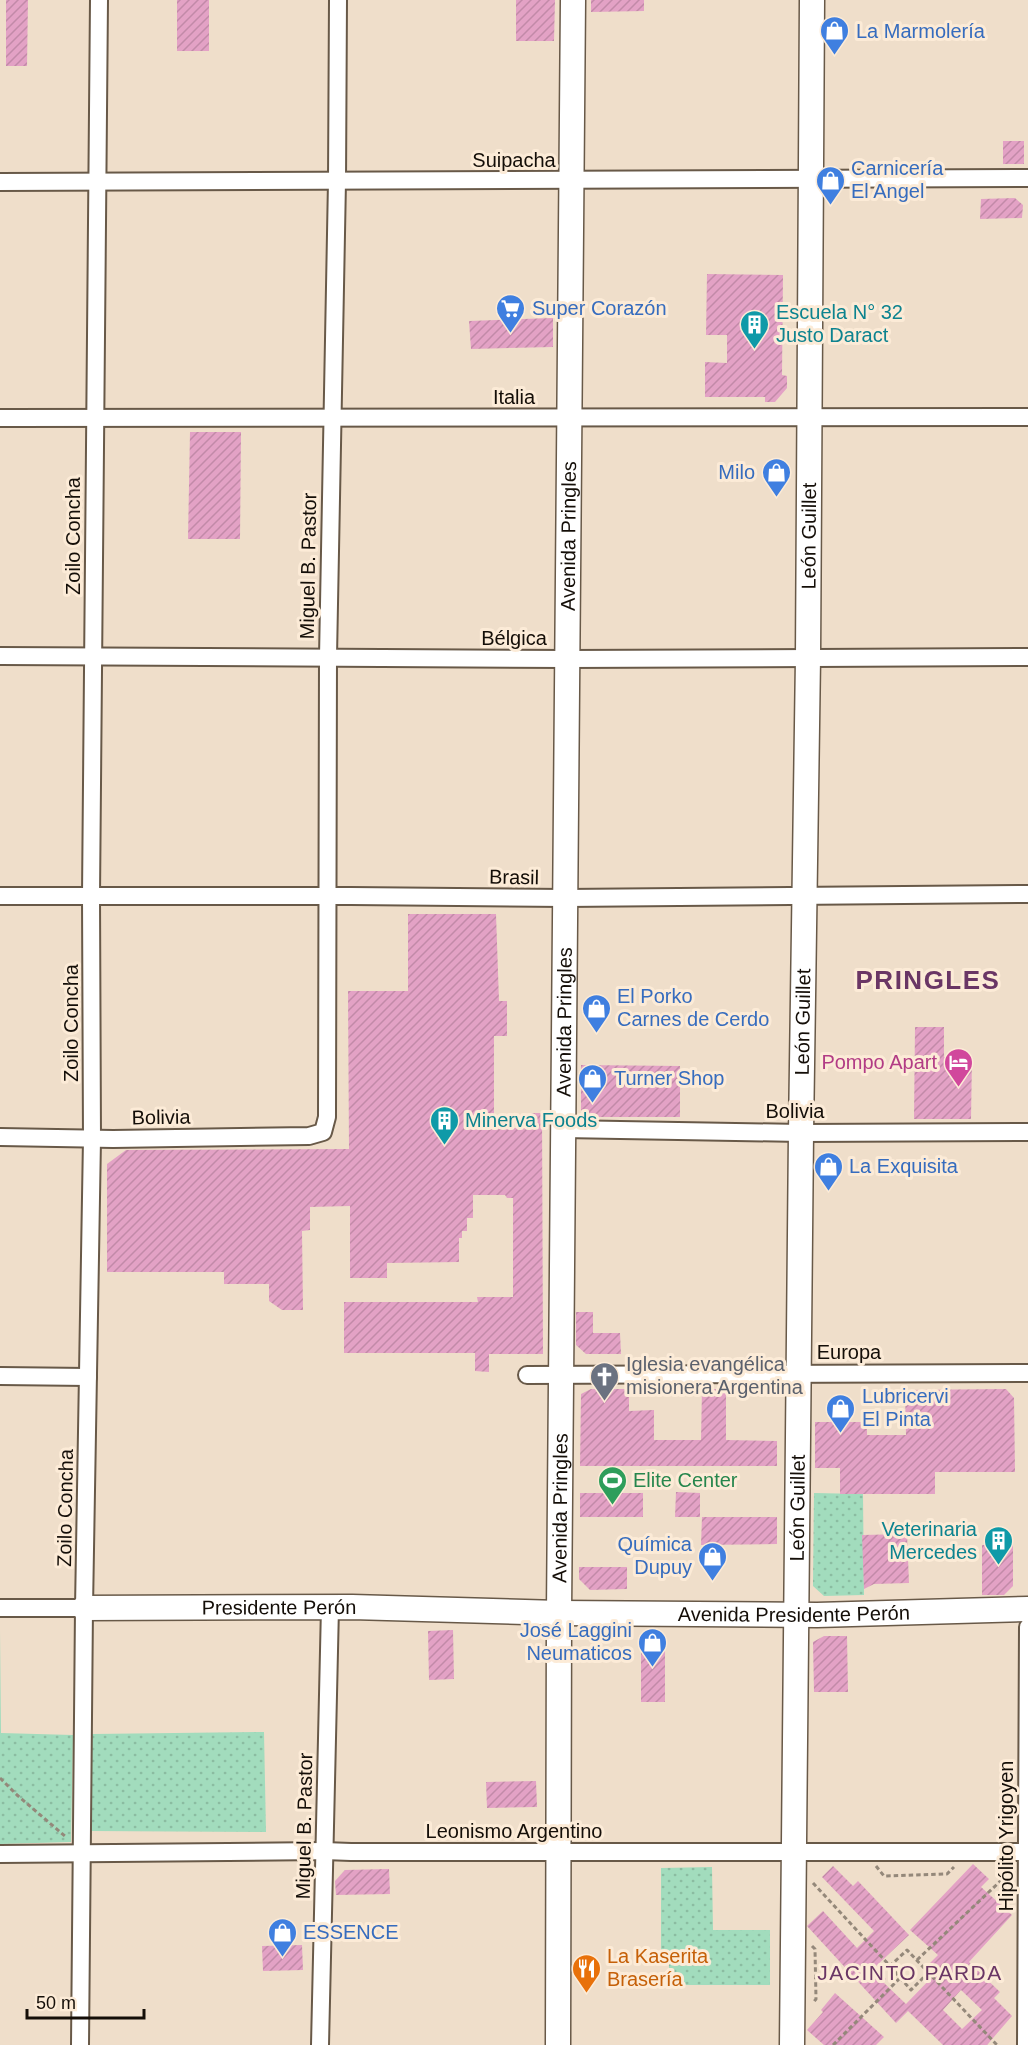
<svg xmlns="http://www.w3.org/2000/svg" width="1028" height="2045" font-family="Arial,sans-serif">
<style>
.green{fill:url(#green-dots)}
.building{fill:url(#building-hatch);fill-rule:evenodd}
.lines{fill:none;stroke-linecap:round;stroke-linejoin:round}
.street-casing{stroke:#685948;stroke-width:20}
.secondary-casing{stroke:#685948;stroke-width:27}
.path{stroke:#94887a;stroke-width:3;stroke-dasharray:4.5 3;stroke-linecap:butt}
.street{stroke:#fff;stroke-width:16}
.secondary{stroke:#fff;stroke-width:24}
.labels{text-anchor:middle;stroke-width:6;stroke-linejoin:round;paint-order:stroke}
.shop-label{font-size:20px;fill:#366cbe;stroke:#fcebd7;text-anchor:start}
.street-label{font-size:20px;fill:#140e08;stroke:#fcebd7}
.culture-label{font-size:20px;fill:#0d838f;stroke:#fcebd7;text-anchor:start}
.hotel-label{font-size:20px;fill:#b23c85;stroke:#fcebd7;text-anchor:end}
.worship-label{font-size:20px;fill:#5b616d;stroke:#fcebd7;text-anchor:start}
.leisure-label{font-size:20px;fill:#27864d;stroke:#fcebd7;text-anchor:start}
.food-label{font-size:20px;fill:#c56008;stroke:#fcebd7;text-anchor:start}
.neighbourhood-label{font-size:21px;letter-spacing:1.5px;fill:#6a3665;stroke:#fcebd7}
.district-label{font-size:26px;font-weight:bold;letter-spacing:1.5px;fill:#6a3665;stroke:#fcebd7}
</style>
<defs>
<pattern id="green-dots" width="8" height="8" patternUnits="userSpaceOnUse" patternTransform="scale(1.5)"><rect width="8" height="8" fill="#a2dcbd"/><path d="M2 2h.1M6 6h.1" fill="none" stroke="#8bbca1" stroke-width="1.8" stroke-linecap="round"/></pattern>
<pattern id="building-hatch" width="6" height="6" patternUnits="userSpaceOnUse" patternTransform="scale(1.5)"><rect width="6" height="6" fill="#e3a2c5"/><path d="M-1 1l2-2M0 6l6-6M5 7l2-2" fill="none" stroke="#c28aa8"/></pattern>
</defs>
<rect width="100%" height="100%" fill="#efdeca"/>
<g class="green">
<polygon points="814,1493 863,1494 864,1595 824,1596 813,1586"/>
<polygon points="0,1630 1,1733 73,1735 71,1842 0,1844"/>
<polygon points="264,1732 266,1832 90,1831 92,1734"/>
<polygon points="712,1867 713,1930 770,1930 770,1985 669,1985 669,1954 661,1954 661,1868"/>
</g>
<g class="building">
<polygon points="6,0 28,0 27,66 6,66"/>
<rect x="177" y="0" width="32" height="51"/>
<polygon points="516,0 555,0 554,41 516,41"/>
<polygon points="591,0 644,0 644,11 591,12"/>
<rect x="1003" y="141" width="21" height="23"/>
<polygon points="1015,198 1023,205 1022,218 980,219 981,199"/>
<polygon points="707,274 783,275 782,375 787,376 787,388 775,402 765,402 765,397 705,397 705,362 727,363 727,335 706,335"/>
<polygon points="553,318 553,347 471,349 469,321"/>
<polygon points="190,432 241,432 240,539 188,539"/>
<polygon points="408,914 496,914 499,1001 507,1001 507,1036 494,1036 494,1128 530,1128 530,1113 542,1113 543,1354 489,1354 489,1372 475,1371 475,1353 344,1353 344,1302 478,1302 477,1297 513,1297 513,1198 507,1198 505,1195 473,1195 473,1218 467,1218 467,1231 462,1231 462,1238 459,1238 459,1262 387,1263 387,1278 350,1278 350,1206 310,1207 310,1230 302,1231 303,1310 282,1310 269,1301 269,1284 224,1284 224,1272 107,1272 107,1164 126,1150 349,1149 348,991 408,991"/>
<polygon points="915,1027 944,1027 944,1057 972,1057 971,1119 914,1119"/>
<polygon points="581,1065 680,1066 680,1117 589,1117 581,1110"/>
<polygon points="576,1312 593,1312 593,1333 620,1333 621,1354 586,1354 576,1345"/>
<polygon points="591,1389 629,1389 629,1411 654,1410 654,1440 701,1440 702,1389 726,1389 726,1440 777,1441 777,1466 580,1466 581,1394"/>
<polygon points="1006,1389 1014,1398 1015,1472 935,1472 935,1494 840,1494 840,1468 815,1468 815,1422 867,1422 867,1435 906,1435 905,1390"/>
<polygon points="676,1492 700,1493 700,1517 675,1517"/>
<rect x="580" y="1493" width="63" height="24"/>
<polygon points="702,1517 777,1517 777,1544 701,1545"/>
<polygon points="907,1534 909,1583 874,1584 864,1589 862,1535"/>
<polygon points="1013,1544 1013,1586 1004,1595 982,1595 982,1545"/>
<polygon points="579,1567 627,1567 627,1589 590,1590 579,1579"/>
<polygon points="453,1630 454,1679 429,1680 428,1631"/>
<rect x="641" y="1635" width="24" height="67"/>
<polygon points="824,1636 847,1636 848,1692 814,1692 813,1642"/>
<polygon points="536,1781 537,1807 487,1808 486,1782"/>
<path d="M973 1864 989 1879 981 1887 1012 1915 969 1962 1000 1992 994 1998 1012 2016 987 2045H943L908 2011 896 2023 807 1926 823 1911 857 1948 874 1931 822 1877 833 1866 853 1886 858 1881 909 1935 875 1967 886 1979 883 1982 906 2004 936 1973 928 1965 938 1955 910 1930ZM961 1990 982 2010 962 2029 943 2010Z"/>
<polygon points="389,1869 390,1894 336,1895 335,1881 345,1870"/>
<polygon points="302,1945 303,1970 263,1971 262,1946"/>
<polygon points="835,1993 884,2037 876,2045 824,2045 807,2030 823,2012 821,2010"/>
</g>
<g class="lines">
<defs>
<g id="street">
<polyline points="0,182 1028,178"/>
<polyline points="0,418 1028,417"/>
<polyline points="0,656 567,659 1028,657"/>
<polyline points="0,896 351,896 565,898 1028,894"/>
<polyline points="563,1129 801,1133 1028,1132"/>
<polyline points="0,1137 113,1139 309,1136 323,1132 327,1117 328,657 337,181 338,0"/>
<polyline points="527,1375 1028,1373"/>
<polyline points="0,1376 88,1377"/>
<polyline points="0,1608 84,1608"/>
<polyline points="0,1854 324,1851 351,1852 1028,1852"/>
<polyline points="80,2045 84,1608 92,1139 91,896 99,0"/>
<polyline points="320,2045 330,1607"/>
<polyline points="1026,2045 1028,1627"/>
</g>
<g id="secondary">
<path id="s1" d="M84 1608 352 1607 559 1613 817 1615 1028 1609"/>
<path id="s2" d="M558 2045 559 1613 573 0"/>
<path id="s3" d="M792 2045 801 1133 808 658 812 0"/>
</g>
</defs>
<use href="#street" class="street-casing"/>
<use href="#secondary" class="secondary-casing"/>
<g class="path">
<polyline points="0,1778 17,1795 66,1837"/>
<polyline points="876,1866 884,1876 947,1874 954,1867"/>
<polyline points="813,1883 890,1966 907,1950 997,2045"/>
<polyline points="812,1946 815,1949 816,1999 813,2003"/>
<polyline points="917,1960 1010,1872"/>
<polyline points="890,1966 911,1990 928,1973"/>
<polyline points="833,2045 900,1978"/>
</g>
<use href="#street" class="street"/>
<use href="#secondary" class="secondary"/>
</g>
<defs>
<symbol id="shop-pin" viewBox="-11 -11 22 30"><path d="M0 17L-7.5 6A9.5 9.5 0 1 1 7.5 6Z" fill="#3f7fe0" stroke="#fcebd7"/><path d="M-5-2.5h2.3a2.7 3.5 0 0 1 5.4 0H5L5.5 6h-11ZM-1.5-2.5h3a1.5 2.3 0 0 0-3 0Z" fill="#fff"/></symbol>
<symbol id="supermarket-pin" viewBox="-11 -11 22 30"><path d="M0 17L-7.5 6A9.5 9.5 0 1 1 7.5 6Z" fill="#3f7fe0" stroke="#fcebd7"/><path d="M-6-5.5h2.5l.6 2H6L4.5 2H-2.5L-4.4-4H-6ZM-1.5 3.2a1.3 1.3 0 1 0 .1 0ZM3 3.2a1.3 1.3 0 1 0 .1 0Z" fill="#fff"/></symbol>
<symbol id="building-pin" viewBox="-11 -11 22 30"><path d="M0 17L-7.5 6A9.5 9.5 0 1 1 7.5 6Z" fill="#0f9aa8" stroke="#fcebd7"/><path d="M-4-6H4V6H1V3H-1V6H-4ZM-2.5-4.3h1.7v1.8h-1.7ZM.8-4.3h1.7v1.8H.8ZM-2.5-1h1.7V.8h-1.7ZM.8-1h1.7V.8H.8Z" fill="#fff"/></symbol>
<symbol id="hotel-pin" viewBox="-11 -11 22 30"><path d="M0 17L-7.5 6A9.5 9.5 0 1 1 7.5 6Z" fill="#d1479c" stroke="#fcebd7"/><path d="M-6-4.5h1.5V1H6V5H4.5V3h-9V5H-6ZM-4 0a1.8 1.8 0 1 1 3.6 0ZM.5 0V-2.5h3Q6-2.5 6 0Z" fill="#fff"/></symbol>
<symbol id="church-pin" viewBox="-11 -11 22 30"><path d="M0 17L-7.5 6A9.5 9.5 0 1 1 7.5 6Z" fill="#6b7280" stroke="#fcebd7"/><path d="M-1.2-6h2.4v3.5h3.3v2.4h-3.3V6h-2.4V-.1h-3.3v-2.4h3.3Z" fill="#fff"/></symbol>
<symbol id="stadium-pin" viewBox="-11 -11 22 30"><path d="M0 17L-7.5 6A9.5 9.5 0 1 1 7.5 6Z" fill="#2e9e5b" stroke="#fcebd7"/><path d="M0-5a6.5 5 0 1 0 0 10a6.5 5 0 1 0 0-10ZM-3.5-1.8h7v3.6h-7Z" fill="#fff"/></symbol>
<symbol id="restaurant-pin" viewBox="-11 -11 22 30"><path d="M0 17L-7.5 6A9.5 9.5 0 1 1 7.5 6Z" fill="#e8710a" stroke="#fcebd7"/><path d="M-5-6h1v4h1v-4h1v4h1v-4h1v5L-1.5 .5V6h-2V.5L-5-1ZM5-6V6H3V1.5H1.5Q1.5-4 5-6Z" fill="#fff"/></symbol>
</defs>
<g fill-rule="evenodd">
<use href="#shop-pin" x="818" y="14" width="33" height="45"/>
<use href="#shop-pin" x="814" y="164" width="33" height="45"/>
<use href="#supermarket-pin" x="494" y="292" width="33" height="45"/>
<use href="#building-pin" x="738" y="308" width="33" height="45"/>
<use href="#shop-pin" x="760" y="456" width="33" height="45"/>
<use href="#shop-pin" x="580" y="992" width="33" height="45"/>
<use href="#hotel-pin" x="942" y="1046" width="33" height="45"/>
<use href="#shop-pin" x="576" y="1062" width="33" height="45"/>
<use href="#building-pin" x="428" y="1104" width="33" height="45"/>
<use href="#shop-pin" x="812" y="1150" width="33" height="45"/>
<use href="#church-pin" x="588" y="1360" width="33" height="45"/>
<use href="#shop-pin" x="824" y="1392" width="33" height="45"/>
<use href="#stadium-pin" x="596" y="1464" width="33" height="45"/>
<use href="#building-pin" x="982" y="1524" width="33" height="45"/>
<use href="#shop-pin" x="696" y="1540" width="33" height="45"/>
<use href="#shop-pin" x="636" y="1626" width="33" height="45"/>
<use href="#shop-pin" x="266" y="1916" width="33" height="45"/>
<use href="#restaurant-pin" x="570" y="1952" width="33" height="45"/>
</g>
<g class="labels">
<g class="shop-label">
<text x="856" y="38">La Marmolería</text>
<text x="851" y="175">Carnicería<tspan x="851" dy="23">El Angel</tspan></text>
<text x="532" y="315">Super Corazón</text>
<text x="755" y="479" text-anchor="end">Milo</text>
<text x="617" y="1003">El Porko<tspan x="617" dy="23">Carnes de Cerdo</tspan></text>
<text x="614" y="1085">Turner Shop</text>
<text x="849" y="1173">La Exquisita</text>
<text x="862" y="1403">Lubricervi<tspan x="862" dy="23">El Pinta</tspan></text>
<text x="692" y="1551" text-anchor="end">Química<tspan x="692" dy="23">Dupuy</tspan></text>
<text x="632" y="1637" text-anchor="end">José Laggini<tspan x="632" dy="23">Neumaticos</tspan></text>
<text x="303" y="1939">ESSENCE</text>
</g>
<g class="street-label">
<text x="514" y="167">Suipacha</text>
<text x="514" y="404">Italia</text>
<text transform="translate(73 536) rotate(-90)" y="7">Zoilo Concha</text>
<text dy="7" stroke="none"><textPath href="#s2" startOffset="1509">Avenida Pringles</textPath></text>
<text dy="7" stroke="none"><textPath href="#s3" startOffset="1509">León Guillet</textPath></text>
<text transform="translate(308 566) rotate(-89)" y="7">Miguel B. Pastor</text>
<text x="514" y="645">Bélgica</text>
<text transform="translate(514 877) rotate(1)" y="7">Brasil</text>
<text dy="7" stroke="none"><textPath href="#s2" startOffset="1023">Avenida Pringles</textPath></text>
<text transform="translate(71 1023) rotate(-90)" y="7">Zoilo Concha</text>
<text dy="7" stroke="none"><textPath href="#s3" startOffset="1023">León Guillet</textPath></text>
<text x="795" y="1118">Bolivia</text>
<text transform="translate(161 1117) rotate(-1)" y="7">Bolivia</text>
<text x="849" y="1359">Europa</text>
<text transform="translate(65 1508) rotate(-89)" y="7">Zoilo Concha</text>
<text dy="7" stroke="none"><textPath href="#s2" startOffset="537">Avenida Pringles</textPath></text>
<text dy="7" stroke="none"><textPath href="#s3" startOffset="537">León Guillet</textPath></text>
<text dy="7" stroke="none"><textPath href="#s1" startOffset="195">Presidente Perón</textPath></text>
<text dy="7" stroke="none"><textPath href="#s1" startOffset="710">Avenida Presidente Perón</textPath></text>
<text transform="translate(304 1826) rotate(-89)" y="7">Miguel B. Pastor</text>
<text x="514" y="1838">Leonismo Argentino</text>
<text transform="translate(1006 1836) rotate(-90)" y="7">Hipólito Yrigoyen</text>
</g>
<g class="culture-label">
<text x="776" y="319">Escuela N° 32<tspan x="776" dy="23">Justo Daract</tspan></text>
<text x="465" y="1127">Minerva Foods</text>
<text x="977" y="1536" text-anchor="end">Veterinaria<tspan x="977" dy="23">Mercedes</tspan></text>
</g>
<g class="hotel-label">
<text x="937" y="1069">Pompo Apart</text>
</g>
<g class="worship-label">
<text x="626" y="1371">Iglesia evangélica<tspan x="626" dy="23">misionera Argentina</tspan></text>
</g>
<g class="leisure-label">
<text x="633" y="1487">Elite Center</text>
</g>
<g class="food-label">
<text x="607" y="1963">La Kaserita<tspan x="607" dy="23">Brasería</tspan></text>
</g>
<g class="neighbourhood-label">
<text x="910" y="1980">JACINTO PARDA</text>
</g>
<g class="district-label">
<text x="928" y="989">PRINGLES</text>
</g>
</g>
<path d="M27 2009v9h117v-9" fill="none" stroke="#140e08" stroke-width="3"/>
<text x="36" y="2009" font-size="18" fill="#140e08" stroke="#fcebd7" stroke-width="4.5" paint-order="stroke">50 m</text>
</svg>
